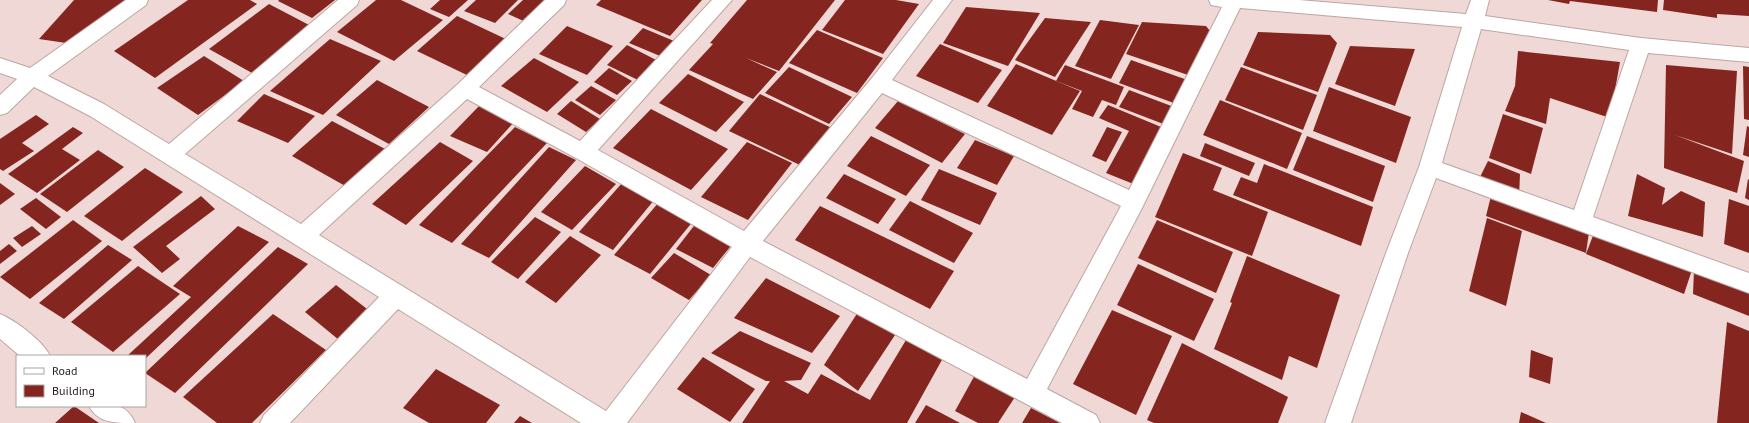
<svg xmlns="http://www.w3.org/2000/svg" width="1749" height="423" font-family="'PT Sans',sans-serif">
<style>
.building{fill:#84261f}
.lines{fill:none;stroke-linecap:round;stroke-linejoin:round}
.minor-casing{stroke:#bca6a2;stroke-width:2}
.minor{fill:#fff;fill-rule:evenodd}
</style>
<rect width="100%" height="100%" fill="#efd8d5"/>
<g class="building">
<polygon points="74,0 128,0 66,43 39,39"/>
<polygon points="188,0 250,0 257,4 155,78 114,51"/>
<polygon points="279,0 335,0 312,18 278,1"/>
<polygon points="376,0 401,0 443,20 394,61 337,32"/>
<polygon points="440,0 468,0 449,17 430,9"/>
<polygon points="476,0 518,0 495,23 464,11"/>
<polygon points="523,0 552,0 528,23 508,14"/>
<polygon points="601,0 702,0 670,36 596,5"/>
<polygon points="747,0 835,0 779,71 746,58 777,72 753,99 689,70 713,44 710,43"/>
<polygon points="845,0 896,0 919,4 883,54 822,30"/>
<polygon points="1548,0 1658,0 1657,12 1570,1 1569,4"/>
<polygon points="1664,0 1749,0 1749,16 1717,14 1717,18 1663,10"/>
<polygon points="269,4 311,26 252,73 209,49"/>
<polygon points="966,7 1040,13 1008,66 943,43"/>
<polygon points="457,16 510,41 471,77 417,51"/>
<polygon points="1045,18 1091,22 1055,77 1015,60"/>
<polygon points="1100,20 1139,25 1111,79 1075,66"/>
<polygon points="1142,22 1206,26 1210,31 1191,76 1126,54"/>
<polygon points="567,26 613,46 587,75 539,54"/>
<polygon points="643,28 674,41 660,56 629,43"/>
<polygon points="817,30 883,58 857,93 789,63"/>
<polygon points="1258,32 1330,35 1337,43 1318,92 1243,65"/>
<polygon points="330,39 381,61 323,115 270,91"/>
<polygon points="940,44 1002,70 978,103 916,76"/>
<polygon points="627,45 660,62 640,81 607,65"/>
<polygon points="1350,46 1415,49 1395,106 1335,84"/>
<polygon points="1518,51 1620,62 1610,118 1550,98 1546,124 1505,111 1515,86"/>
<polygon points="204,56 244,81 198,115 157,88"/>
<polygon points="534,58 579,82 547,112 501,86"/>
<polygon points="1131,60 1193,82 1182,106 1119,83"/>
<polygon points="1016,64 1080,91 1052,135 987,106"/>
<polygon points="1065,65 1124,87 1116,105 1102,100 1093,117 1072,109 1082,91 1056,81"/>
<polygon points="1666,65 1737,71 1732,154 1675,135 1744,161 1737,193 1664,168"/>
<polygon points="1743,66 1749,67 1749,120 1744,119"/>
<polygon points="789,67 852,97 829,124 765,93"/>
<polygon points="1241,67 1317,95 1303,130 1225,100"/>
<polygon points="609,68 632,81 617,95 594,82"/>
<polygon points="688,74 744,102 716,132 659,103"/>
<polygon points="377,80 429,107 389,144 336,115"/>
<polygon points="591,86 616,100 600,115 575,100"/>
<polygon points="1329,87 1411,117 1396,163 1313,131"/>
<polygon points="1129,90 1174,107 1166,125 1119,107"/>
<polygon points="264,94 315,116 288,143 237,121"/>
<polygon points="760,94 836,130 806,168 729,131"/>
<polygon points="1220,100 1302,133 1287,169 1203,135"/>
<polygon points="571,101 600,119 586,132 557,114"/>
<polygon points="898,101 965,134 942,163 875,128"/>
<polygon points="1108,105 1166,129 1136,185 1106,173 1129,131 1099,118"/>
<polygon points="479,106 515,121 487,152 450,136"/>
<polygon points="651,109 728,149 691,190 613,148"/>
<polygon points="1503,114 1543,128 1531,174 1489,158"/>
<polygon points="36,115 49,124 22,143 34,151 3,171 0,169 0,139"/>
<polygon points="332,121 387,150 347,187 292,156"/>
<polygon points="1747,126 1749,127 1749,157 1743,155"/>
<polygon points="73,127 83,133 62,149 80,160 37,193 8,174"/>
<polygon points="515,127 547,143 452,243 419,225"/>
<polygon points="1107,127 1122,132 1106,162 1092,156"/>
<polygon points="871,136 930,165 906,196 847,166"/>
<polygon points="1307,136 1385,166 1373,202 1293,170"/>
<polygon points="975,140 1014,156 997,185 957,168"/>
<polygon points="440,142 473,161 406,225 372,204"/>
<polygon points="747,142 792,163 748,220 701,197"/>
<polygon points="1205,143 1255,163 1249,176 1200,156"/>
<polygon points="549,147 576,160 489,258 461,244"/>
<polygon points="98,150 124,167 67,212 40,194"/>
<polygon points="1183,153 1222,168 1213,190 1268,212 1252,256 1155,217"/>
<polygon points="1488,161 1520,174 1519,198 1477,183"/>
<polygon points="1264,164 1373,207 1361,246 1233,195 1241,177 1257,183"/>
<polygon points="585,166 616,184 572,230 541,212"/>
<polygon points="145,168 183,192 122,241 84,216"/>
<polygon points="939,169 997,193 980,225 921,200"/>
<polygon points="844,174 896,199 878,224 826,198"/>
<polygon points="1637,174 1665,188 1662,205 1681,191 1705,202 1703,237 1628,216"/>
<polygon points="1748,179 1749,180 1749,200 1745,198"/>
<polygon points="0,183 15,194 0,205"/>
<polygon points="622,183 655,199 613,250 579,232"/>
<polygon points="201,196 215,209 166,246 180,259 162,273 133,247"/>
<polygon points="1491,196 1589,232 1586,253 1486,216"/>
<polygon points="36,198 61,217 46,229 20,209"/>
<polygon points="1729,199 1749,206 1749,253 1724,244"/>
<polygon points="910,201 973,233 954,263 889,230"/>
<polygon points="659,202 694,220 650,274 614,255"/>
<polygon points="820,206 954,271 930,309 795,240"/>
<polygon points="535,217 561,232 518,279 491,262"/>
<polygon points="1487,218 1522,231 1506,306 1469,291"/>
<polygon points="73,220 102,241 30,299 0,277"/>
<polygon points="1157,220 1233,252 1216,293 1138,258"/>
<polygon points="697,222 734,242 713,268 676,249"/>
<polygon points="32,226 41,234 22,247 13,238"/>
<polygon points="238,226 269,242 145,359 145,356 127,356 191,297 173,286"/>
<polygon points="1594,233 1693,267 1684,294 1586,254"/>
<polygon points="570,236 601,255 556,303 525,282"/>
<polygon points="9,244 17,251 0,264 0,251"/>
<polygon points="108,245 132,260 64,319 39,303"/>
<polygon points="278,247 308,264 175,393 145,373"/>
<polygon points="674,253 711,275 689,300 651,278"/>
<polygon points="1247,256 1340,295 1317,368 1289,356 1282,380 1214,349 1232,303 1230,302"/>
<polygon points="1138,264 1214,299 1194,341 1117,305"/>
<polygon points="138,266 180,294 113,352 71,322"/>
<polygon points="1694,270 1749,290 1749,316 1693,294"/>
<polygon points="766,278 840,316 812,353 734,318"/>
<polygon points="336,285 371,312 339,340 305,312"/>
<polygon points="1112,310 1172,336 1136,415 1073,384"/>
<polygon points="858,312 897,332 858,391 824,365"/>
<polygon points="273,314 326,350 252,423 217,423 183,397"/>
<polygon points="1727,322 1749,331 1749,423 1717,423"/>
<polygon points="740,331 811,363 801,380 784,381 808,394 821,374 870,400 906,340 943,358 907,423 742,423 770,381 766,381 711,353"/>
<polygon points="1182,343 1288,397 1278,423 1154,423 1147,420"/>
<polygon points="1531,350 1553,358 1550,384 1529,377"/>
<polygon points="703,357 755,389 730,422 677,389"/>
<polygon points="436,369 500,405 486,423 429,423 403,408"/>
<polygon points="976,373 1015,397 998,423 978,423 955,411"/>
<polygon points="926,405 960,423 915,423"/>
<polygon points="74,406 99,423 55,423"/>
<polygon points="1031,408 1060,423 1022,423"/>
<polygon points="1521,412 1546,423 1519,423"/>
<polygon points="520,416 532,423 514,423"/>
</g>
<g class="lines">
<defs>
<g id="minor">
<path d="M126 0H148L146 5 48 76 104 104 169 144 338 0H359L357 5 185 154 301 224 458 84 545 0H566L564 5 479 87 580 141 712 0H732L598 150 744 231 872 78 933 0H952L892 80 1129 190 1222 7 1211 5 1209 0H1299L1466 14 1471 0H1489L1485 16 1641 38 1749 48V62L1648 53 1593 217 1749 273V293L1436 178 1408 253 1351 423H1325L1386 253 1419 167 1462 27 1240 8 1142 208 1047 389 1096 415 1100 423H1062L750 257 627 423H581L398 309 290 423H260L264 415 379 297 90 116 34 87 7 113 0 115V95L17 79 0 73V58L30 68ZM1481 29 1629 50 1574 210 1442 163ZM882 93 1121 206 1027 379 763 241ZM467 99 576 158 732 247 606 411 319 235Z"/>
<path d="M0 314C15 320 44 342 50 356H20L0 339Z"/>
<path d="M89 406C109 406 125 400 135 423 114 423 98 423 89 406Z"/>
</g>
</defs>
<use href="#minor" class="minor-casing"/>
<use href="#minor" class="minor"/>
</g>
<rect x="16" y="355" width="130" height="52" fill="#ffffff" stroke="#a7a4a4"/>
<rect x="24" y="368" width="20" height="6" fill="#ffffff" stroke="#a7a4a4"/>
<text x="52" y="375" font-size="12" fill="#241c1b">Road</text>
<rect x="24" y="385" width="20" height="12" fill="#84261f" stroke="#a7a4a4"/>
<text x="52" y="395" font-size="12" fill="#241c1b">Building</text>
</svg>
